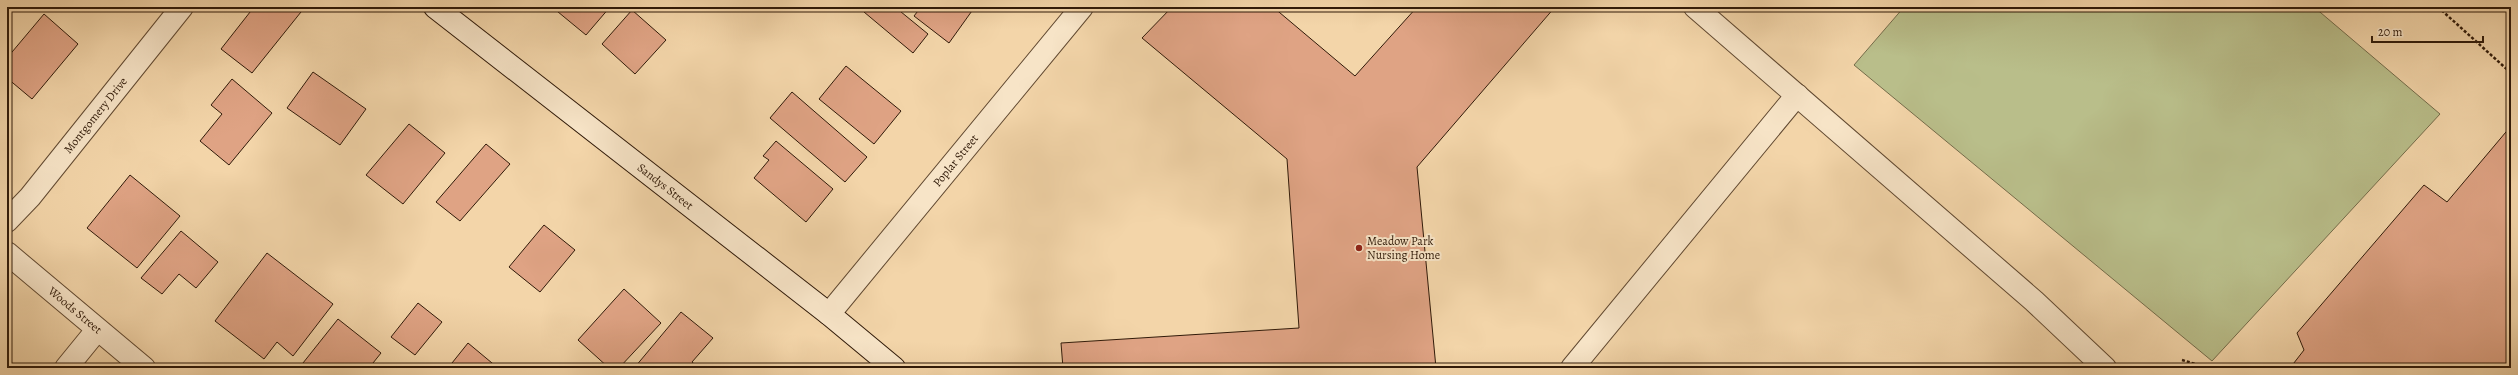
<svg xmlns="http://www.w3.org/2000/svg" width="2518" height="375" font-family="Alegreya,serif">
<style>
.green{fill:#b9be8a;stroke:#746c4a}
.building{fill:#dfa384;stroke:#301a09}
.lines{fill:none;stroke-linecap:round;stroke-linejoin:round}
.lane-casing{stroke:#614931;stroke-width:24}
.street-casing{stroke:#614931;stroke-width:24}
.secondary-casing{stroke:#301a09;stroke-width:24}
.path{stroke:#301a09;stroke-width:2.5;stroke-dasharray:3 2;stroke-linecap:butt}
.lane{stroke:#f7e4c7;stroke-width:22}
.street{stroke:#f7e4c7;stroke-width:22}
.secondary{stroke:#f7e4c7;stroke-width:22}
.poi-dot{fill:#8f2418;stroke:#f7e4c7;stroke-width:1.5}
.labels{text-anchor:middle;stroke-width:4;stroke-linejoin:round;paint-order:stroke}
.street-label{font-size:12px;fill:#301a09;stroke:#f7e4c7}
.poi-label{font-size:12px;fill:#301a09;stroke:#f7e4c7;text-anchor:start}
</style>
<rect width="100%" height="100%" fill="#f3d5a9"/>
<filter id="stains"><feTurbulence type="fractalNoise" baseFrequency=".005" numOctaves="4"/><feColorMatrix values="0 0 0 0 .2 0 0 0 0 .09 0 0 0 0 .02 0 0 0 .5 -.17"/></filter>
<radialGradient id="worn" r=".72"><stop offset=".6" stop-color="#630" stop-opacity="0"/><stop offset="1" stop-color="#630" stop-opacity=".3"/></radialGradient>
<polygon class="green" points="1904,7 2314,7 2440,114 2212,361 1854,65"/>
<g class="building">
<polygon points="254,7 305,7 252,73 221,49"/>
<polygon points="552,7 610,7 586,35"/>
<polygon points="868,7 895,7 928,34 913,53 864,12"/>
<polygon points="921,7 973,7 974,8 949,43 914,16"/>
<polygon points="1172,7 1273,7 1355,76 1417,7 1555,7 1417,167 1436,368 1063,368 1061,343 1299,328 1287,159 1142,38"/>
<polygon points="632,10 666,40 635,74 602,44"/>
<polygon points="44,14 78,44 32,99 7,78 7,58"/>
<polygon points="846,66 901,111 874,144 819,99"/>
<polygon points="313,72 366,109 340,145 287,108"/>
<polygon points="232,79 272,113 229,165 200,141 222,114 211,105"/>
<polygon points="792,92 867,157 845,182 770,118"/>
<polygon points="409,124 445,153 403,204 366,175"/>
<polygon points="2511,126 2511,360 2504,368 2290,368 2304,350 2297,333 2424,185 2447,202"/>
<polygon points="776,141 833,189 806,222 754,178 769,160 763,156"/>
<polygon points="486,144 510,164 460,221 436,202"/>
<polygon points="130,175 180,216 137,268 87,228"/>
<polygon points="544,225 575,250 540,292 509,267"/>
<polygon points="181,231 218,262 196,288 179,274 162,294 141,278"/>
<polygon points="267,253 333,304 293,356 277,342 264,359 215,321"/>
<polygon points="624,289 661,323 619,368 609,368 578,340"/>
<polygon points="418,303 442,322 415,355 391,337"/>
<polygon points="681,312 713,338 692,362 699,368 637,368 635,367"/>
<polygon points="338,319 381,353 369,368 299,368"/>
<polygon points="468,343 498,368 448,368"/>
</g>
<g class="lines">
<defs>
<g id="lane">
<polyline points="1695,7 2034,301 2105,368"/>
<polyline points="1572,368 1797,95"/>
</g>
<g id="street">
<path id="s1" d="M7 221 30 197 182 7"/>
<path id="s2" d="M7 253 144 368"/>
<path id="s3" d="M829 314 1082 7"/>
<polyline points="66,368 97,330"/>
</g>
<g id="secondary">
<path id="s4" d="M435 7 829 314 894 368"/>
</g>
</defs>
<use href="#lane" class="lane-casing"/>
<use href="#street" class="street-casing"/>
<use href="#secondary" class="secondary-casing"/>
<g class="path">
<polyline points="2438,7 2511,73"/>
<polyline points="2182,360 2209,368"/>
</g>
<use href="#lane" class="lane"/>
<use href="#street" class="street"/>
<use href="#secondary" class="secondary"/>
</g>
<circle class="poi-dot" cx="1359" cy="248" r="4"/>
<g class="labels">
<g class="street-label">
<text dy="4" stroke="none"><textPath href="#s1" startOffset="138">Montgomery Drive</textPath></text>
<text dy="4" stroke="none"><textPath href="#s3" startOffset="199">Poplar Street</textPath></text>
<text dy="4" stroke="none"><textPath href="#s4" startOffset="292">Sandys Street</textPath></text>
<text dy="4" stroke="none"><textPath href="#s2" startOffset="89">Woods Street</textPath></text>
</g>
<g class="poi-label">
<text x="1367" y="245">Meadow Park<tspan x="1367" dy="14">Nursing Home</tspan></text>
</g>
</g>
<rect width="2518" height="375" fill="none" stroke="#f3d5a9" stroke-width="24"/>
<rect x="8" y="8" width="2502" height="359" fill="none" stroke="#301a09" stroke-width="2"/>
<rect x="12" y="12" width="2494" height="351" fill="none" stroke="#301a09"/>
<path d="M2372 36v6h111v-6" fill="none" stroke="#301a09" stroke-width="2"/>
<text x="2378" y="36" font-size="12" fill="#301a09" stroke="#f7e4c7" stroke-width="3" paint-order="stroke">20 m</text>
<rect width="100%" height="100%" filter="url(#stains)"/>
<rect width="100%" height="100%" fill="url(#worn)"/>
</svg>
